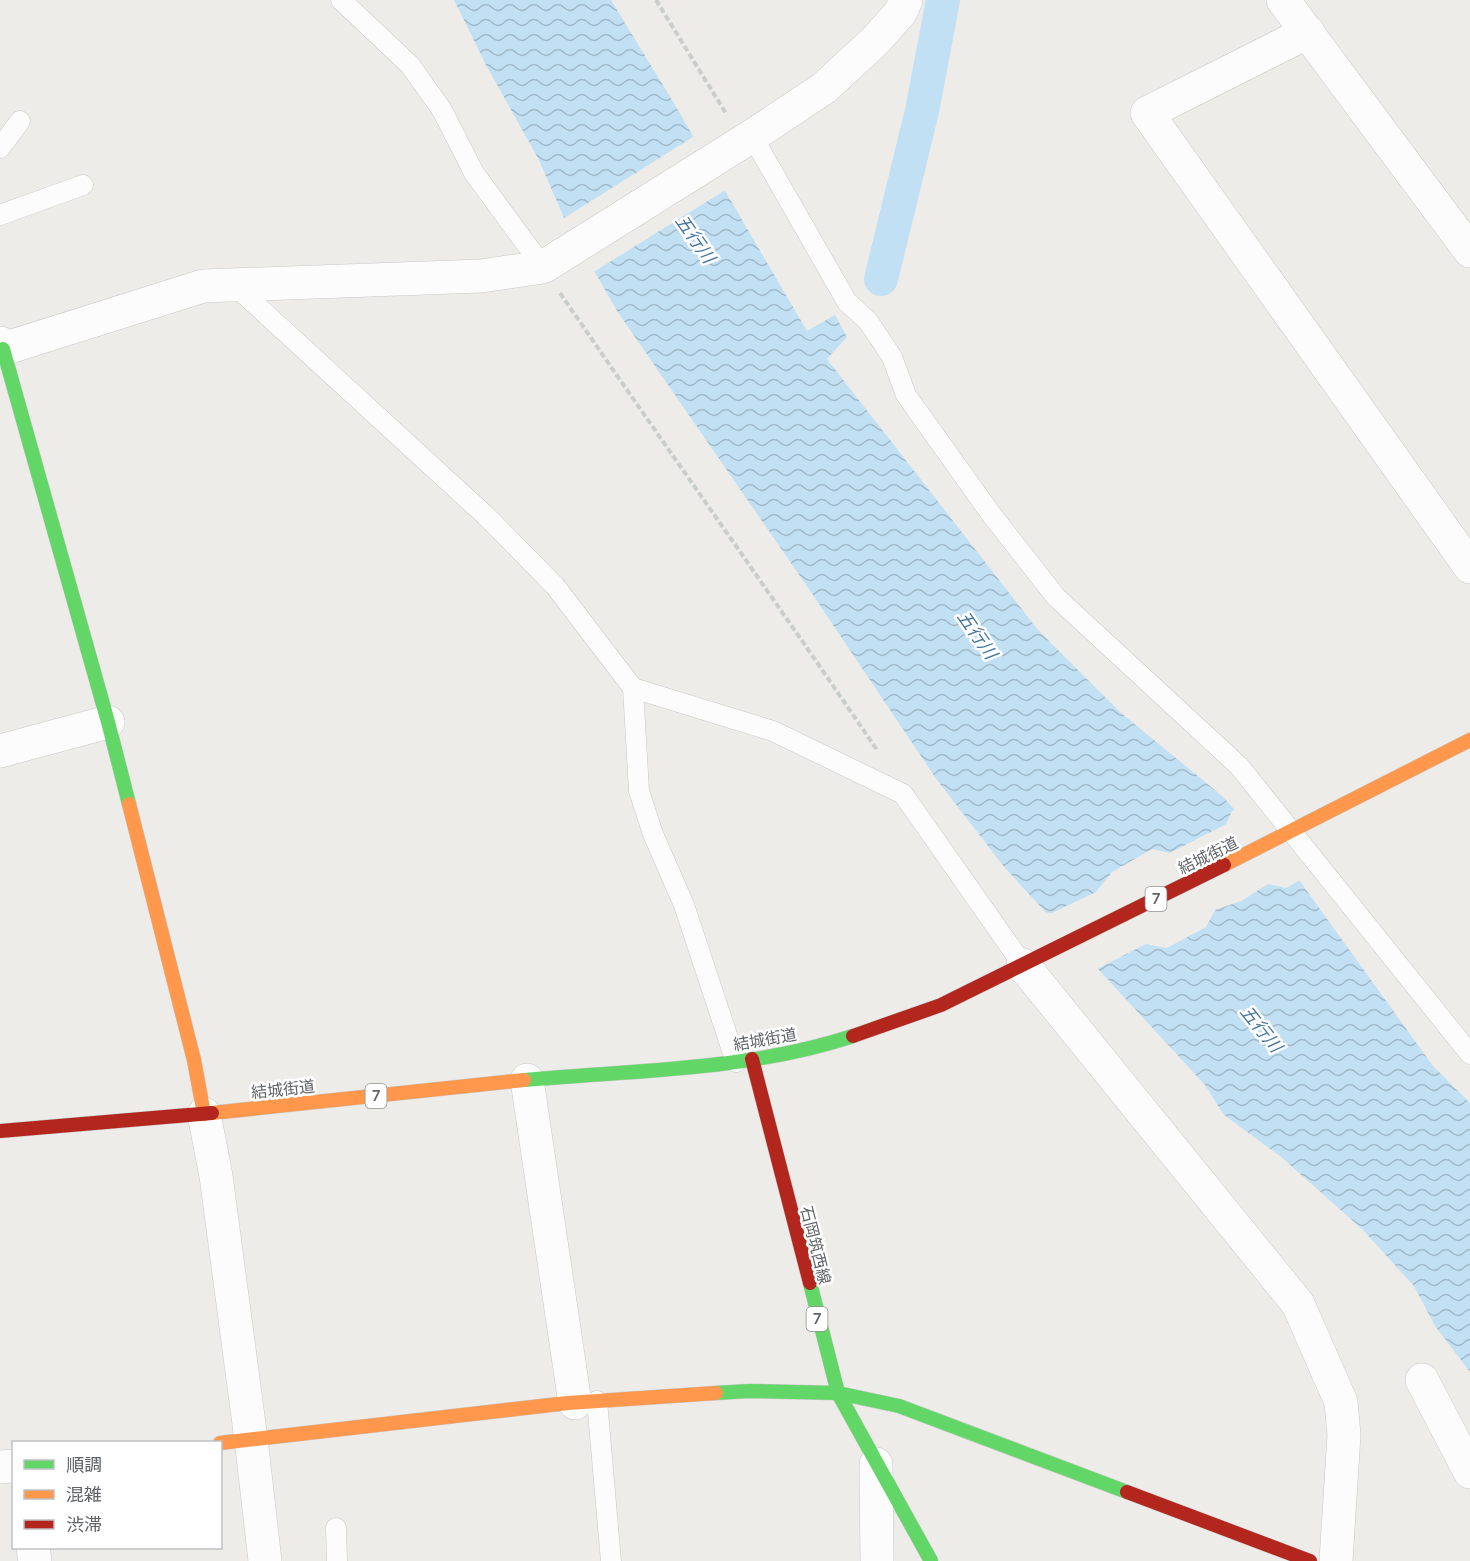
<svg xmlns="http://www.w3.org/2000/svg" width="1470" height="1561" font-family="Lato,'Noto Sans JP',sans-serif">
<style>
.water{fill:url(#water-waves)}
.pier{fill:#edece9}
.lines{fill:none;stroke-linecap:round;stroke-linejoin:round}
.canal{stroke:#c2e0f4;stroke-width:34}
.lane-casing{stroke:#c8c8c9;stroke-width:21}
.street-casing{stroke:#c8c8c9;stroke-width:34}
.fast-casing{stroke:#cacaca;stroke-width:15}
.slow-casing{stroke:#cacaca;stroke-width:15}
.jam-casing{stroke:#cacaca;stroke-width:15}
.path{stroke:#cacecb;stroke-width:4;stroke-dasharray:6 3;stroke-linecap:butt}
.lane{stroke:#fcfcfc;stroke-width:20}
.street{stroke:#fcfcfc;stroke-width:33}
.fast{stroke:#63d668;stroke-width:14}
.slow{stroke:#ff974d;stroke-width:14}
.jam{stroke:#b3261e;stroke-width:14}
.labels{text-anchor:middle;stroke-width:5;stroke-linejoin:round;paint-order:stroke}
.shield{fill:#fff;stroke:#8f9194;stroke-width:1.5}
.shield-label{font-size:15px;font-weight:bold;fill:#5f6266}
.street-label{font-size:16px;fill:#5f6266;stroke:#fff}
.water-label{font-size:18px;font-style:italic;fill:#4877a2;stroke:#fff}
</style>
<defs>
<pattern id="water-waves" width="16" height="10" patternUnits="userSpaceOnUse" patternTransform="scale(1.5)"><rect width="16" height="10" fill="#c2e0f4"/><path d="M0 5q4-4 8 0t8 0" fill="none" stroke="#a1b9c9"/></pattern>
</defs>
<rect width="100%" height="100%" fill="#edece9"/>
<polygon class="water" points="454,0 611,0 672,100 807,331 835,315 847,337 827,359 1038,630 1121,713 1221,795 1294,873 1433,1066 1470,1103 1470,1372 1435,1326 1414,1286 1362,1229 1280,1156 1224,1115 1205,1085 1005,868 937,780 811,592 617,311 564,218 539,160 486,65"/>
<g class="pier">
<polygon points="696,135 727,189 592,273 561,220"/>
<polygon points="1238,808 1302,879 1286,888 1268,884 1241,901 1215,910 1206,927 1167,948 1146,944 1095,970 1041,912 1052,913 1096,892 1112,872 1152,849 1170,853 1226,824 1232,811"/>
</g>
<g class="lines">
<polyline class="canal" points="881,279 922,111 943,0"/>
<defs>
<g id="lane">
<polyline points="341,0 410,65 442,110 474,173 543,267"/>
<polyline points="752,136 847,302 868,321 892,357 906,395 991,514 1056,597 1239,766 1470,1054"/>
<polyline points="0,148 20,121"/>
<polyline points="0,215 83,185"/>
<polyline points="232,283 485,515 555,586 633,688 639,791 653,834 684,905 736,1062"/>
<polyline points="633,688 773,731 903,794 1023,965"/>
<polyline points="597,1401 611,1561"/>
<polyline points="336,1528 337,1561"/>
</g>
<g id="street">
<polyline points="1283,0 1470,251"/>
<polyline points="1308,32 1147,113 1470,567"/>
<polyline points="0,343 3,349 203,286 481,276 543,267 752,136 824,88 875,41 900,13 906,0"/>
<polyline points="0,751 108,722"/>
<polyline points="1023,965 1298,1304 1341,1402 1344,1435 1336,1561"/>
<polyline points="527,1080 575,1403"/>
<polyline points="204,1114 216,1176 251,1439 265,1561"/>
<polyline points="1422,1380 1470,1472"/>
<polyline points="876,1464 877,1561"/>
<polyline points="0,1467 14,1466"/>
<polyline points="33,1548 35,1561"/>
</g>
<g id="fast">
<polyline points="3,349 108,722 129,804"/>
<path d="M524 1080C634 1070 746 1071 853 1036"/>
<polyline points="810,1283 838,1393 931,1561"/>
<polyline points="716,1393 749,1391 838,1393 899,1406 1127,1492"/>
</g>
<g id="slow">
<polyline points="129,804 194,1060 204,1114"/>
<polyline points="1224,865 1470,740"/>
<polyline points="212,1113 524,1080"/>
<polyline points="220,1443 568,1403 716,1393"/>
</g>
<g id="jam">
<polyline points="853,1036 941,1005 1224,865"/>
<polyline points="752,1059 810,1283"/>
<polyline points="0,1131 212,1113"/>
<polyline points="1127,1492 1310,1561"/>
</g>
</defs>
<use href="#lane" class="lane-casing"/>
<use href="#street" class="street-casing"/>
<use href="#fast" class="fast-casing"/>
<use href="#slow" class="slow-casing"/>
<use href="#jam" class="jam-casing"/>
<g class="path">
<polyline points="656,0 727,115"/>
<path d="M560 293C665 446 773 597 877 750"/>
</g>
<use href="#lane" class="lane"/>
<use href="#street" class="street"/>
<use href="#fast" class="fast"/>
<use href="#slow" class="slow"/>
<use href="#jam" class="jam"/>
</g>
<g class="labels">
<g class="shield">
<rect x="1145.5" y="887" width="21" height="24" rx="4.5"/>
<rect x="365.5" y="1084" width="21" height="24" rx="4.5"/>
<rect x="806.5" y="1307" width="21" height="24" rx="4.5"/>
</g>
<g class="shield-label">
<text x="1156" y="904">7</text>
<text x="376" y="1101">7</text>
<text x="817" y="1324">7</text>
</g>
<g class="street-label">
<text transform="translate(1208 855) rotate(-26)" y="6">結城街道</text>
<text transform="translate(765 1039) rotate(-10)" y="6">結城街道</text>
<text transform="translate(283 1089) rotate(-6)" y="6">結城街道</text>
<text transform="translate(816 1245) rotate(76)" y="6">石岡筑西線</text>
</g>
<g class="water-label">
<text transform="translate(695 239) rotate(55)" y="6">五行川</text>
<text transform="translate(977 635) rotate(55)" y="6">五行川</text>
<text transform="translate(1261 1029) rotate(51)" y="6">五行川</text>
</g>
</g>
<rect x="12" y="1441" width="210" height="108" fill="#ffffff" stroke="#bfc0c2" stroke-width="1.5"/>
<rect x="24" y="1460" width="30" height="9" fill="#63d668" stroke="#bfc0c2" stroke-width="1.5"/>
<text x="66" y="1471" font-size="18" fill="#5f6266">順調</text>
<rect x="24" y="1490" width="30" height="9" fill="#ff974d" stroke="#bfc0c2" stroke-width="1.5"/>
<text x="66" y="1501" font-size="18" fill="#5f6266">混雑</text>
<rect x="24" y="1520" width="30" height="9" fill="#b3261e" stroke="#bfc0c2" stroke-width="1.5"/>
<text x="66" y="1531" font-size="18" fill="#5f6266">渋滞</text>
</svg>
